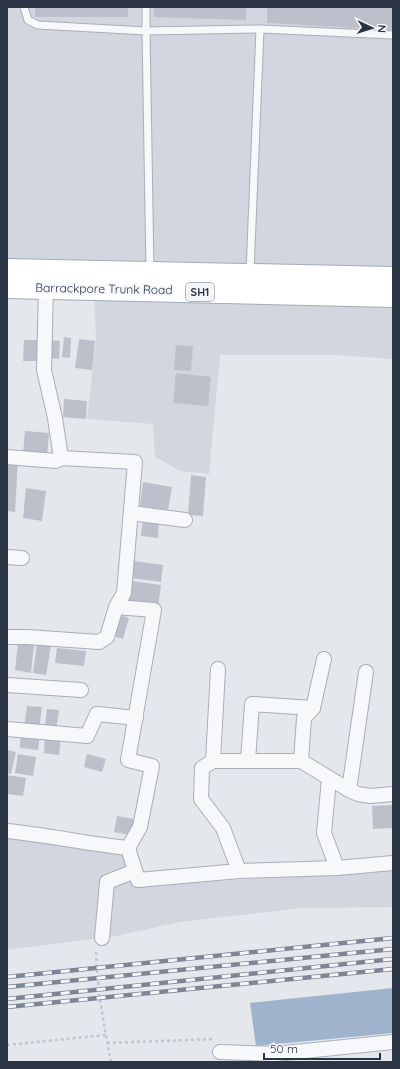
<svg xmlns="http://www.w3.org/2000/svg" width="400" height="1069" font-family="Quicksand,sans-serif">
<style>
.built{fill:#d2d6de}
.water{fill:#9fb4cc}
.building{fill:#bbc0ca}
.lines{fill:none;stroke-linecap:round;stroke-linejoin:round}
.lane-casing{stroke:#a9aeb7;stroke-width:9}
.street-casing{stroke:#a9aeb7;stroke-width:16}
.primary-casing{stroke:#a3abb8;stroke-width:24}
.path{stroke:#c2c5cb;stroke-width:2.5;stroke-dasharray:3 3;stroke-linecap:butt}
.lane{stroke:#f7f8fa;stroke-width:7}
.street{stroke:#f7f8fa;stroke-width:14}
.primary{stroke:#fff;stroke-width:22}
.rail-casing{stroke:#7d8696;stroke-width:4.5}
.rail{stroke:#f4f6f9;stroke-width:3;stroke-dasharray:9;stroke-linecap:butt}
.labels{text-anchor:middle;stroke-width:4;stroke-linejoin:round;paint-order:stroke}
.shield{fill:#f4f6f9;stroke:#676e7b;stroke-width:1}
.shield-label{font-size:11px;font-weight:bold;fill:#2b3445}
.street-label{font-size:12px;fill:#2b3445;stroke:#f4f6f9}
</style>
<rect width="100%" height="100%" fill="#e4e7ec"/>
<g class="built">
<polygon points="7,7 393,7 393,275 7,264"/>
<polygon points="94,282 393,289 393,359 334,355 220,355 209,474 181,471 155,457 153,424 87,419 96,339"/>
<polygon points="7,838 125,851 137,885 339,874 393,869 393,907 303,908 180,922 116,936 7,950"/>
</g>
<polygon class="water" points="393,988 393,1033 256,1046 250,1003"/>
<g class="building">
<rect x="35" y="7" width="93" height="10"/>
<polygon points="154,7 246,7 246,20 154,17"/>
<polygon points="267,7 393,7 393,30 267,23"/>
<polygon points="64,337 71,338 70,358 62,357"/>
<polygon points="79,339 95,341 92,370 75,368"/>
<polygon points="24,340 37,340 37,361 23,361"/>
<polygon points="49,340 60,341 59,359 48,358"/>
<polygon points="176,345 193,346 191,371 174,370"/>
<polygon points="176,373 211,377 208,406 173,403"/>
<polygon points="64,399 87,401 86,419 63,417"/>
<polygon points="25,431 49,433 47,456 23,454"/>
<polygon points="7,458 18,459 15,512 7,511"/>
<polygon points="191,475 206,477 203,516 188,515"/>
<polygon points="143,482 172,487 168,510 140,506"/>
<polygon points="26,488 46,491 42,521 23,518"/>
<polygon points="143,517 159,518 158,538 141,536"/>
<polygon points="134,561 163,565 161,582 132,578"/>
<polygon points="132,581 161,585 158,607 129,603"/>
<polygon points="115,613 129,618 123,639 109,635"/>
<polygon points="18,643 34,645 31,673 15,670"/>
<polygon points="37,643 51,646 46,675 33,673"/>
<polygon points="57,648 86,651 84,666 55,663"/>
<polygon points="27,706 42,707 39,731 24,729"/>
<polygon points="47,709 59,710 56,732 44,731"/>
<polygon points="21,732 40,733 38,750 20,748"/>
<polygon points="45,737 61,738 59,755 44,753"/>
<polygon points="7,750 16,752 11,774 7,773"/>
<polygon points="18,754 36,757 33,776 15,773"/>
<polygon points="87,754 106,759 102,772 84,767"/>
<polygon points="7,775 26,778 23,796 7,794"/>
<polygon points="393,805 393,828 373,829 372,806"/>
<polygon points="117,816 134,819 131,835 114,832"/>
</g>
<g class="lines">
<defs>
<g id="lane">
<polyline points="24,7 28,20 38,25 146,31 150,271"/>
<polyline points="146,7 146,31 260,29 250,272"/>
<polyline points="260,29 393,35"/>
</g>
<g id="street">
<polyline points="46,288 44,370 55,418 61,458"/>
<polyline points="7,457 56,461 61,458 135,462 124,593 116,607 107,637 99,642 27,637 7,637"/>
<polyline points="131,513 185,520"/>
<polyline points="7,557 22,558"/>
<polyline points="116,607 154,610 128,760 152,766 140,827 128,848"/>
<polyline points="7,685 81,690"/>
<polyline points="7,729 87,736 97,714 136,718"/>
<polyline points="213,761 218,669"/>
<polyline points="248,761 252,704 313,708"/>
<polyline points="301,761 304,718 313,708 324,659"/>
<polyline points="329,779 324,833 337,868"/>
<polyline points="349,790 366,672"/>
<path d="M7 831C48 835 88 844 128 848L138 880 239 871 337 868 393 863"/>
<polyline points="239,871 223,828 201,799 202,768 213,761 301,761 349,790 358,794 370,796 393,794"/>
<polyline points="102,938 107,882 135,871"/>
<polyline points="220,1052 275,1054 393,1042"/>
</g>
<g id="primary">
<polyline points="7,270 393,278"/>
<polyline points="7,287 393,296"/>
</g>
</defs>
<use href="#lane" class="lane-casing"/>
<use href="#street" class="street-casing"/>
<use href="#primary" class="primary-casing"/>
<g class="path">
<path d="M96 952C97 989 104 1026 111 1062"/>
<polyline points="107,1043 213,1039"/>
<polyline points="7,1045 106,1035"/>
</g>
<use href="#lane" class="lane"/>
<use href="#street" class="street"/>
<use href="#primary" class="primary"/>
<defs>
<g id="rail">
<polyline points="7,977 393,938"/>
<polyline points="7,987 393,949"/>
<polyline points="7,999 393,959"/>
<polyline points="7,1007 393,969"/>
</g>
</defs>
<use href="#rail" class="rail-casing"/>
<use href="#rail" class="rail"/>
</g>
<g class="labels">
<rect class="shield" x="186" y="283" width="28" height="18" rx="3"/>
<g class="shield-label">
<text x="200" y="296">SH1</text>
</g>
<g class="street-label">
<text transform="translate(104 289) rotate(1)" y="4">Barrackpore Trunk Road</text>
</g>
</g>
<rect width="400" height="1069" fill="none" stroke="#2b3445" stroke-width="16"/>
<g transform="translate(372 28) rotate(94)" stroke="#f4f6f9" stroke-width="3" paint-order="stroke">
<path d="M0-3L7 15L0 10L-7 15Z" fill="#2b3445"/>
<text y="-6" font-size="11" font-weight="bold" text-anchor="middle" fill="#2b3445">N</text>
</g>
<path d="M264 1053v6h116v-6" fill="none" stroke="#2b3445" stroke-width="2"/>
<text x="270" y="1053" font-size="12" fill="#2b3445" stroke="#f4f6f9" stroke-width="3" paint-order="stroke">50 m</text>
</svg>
